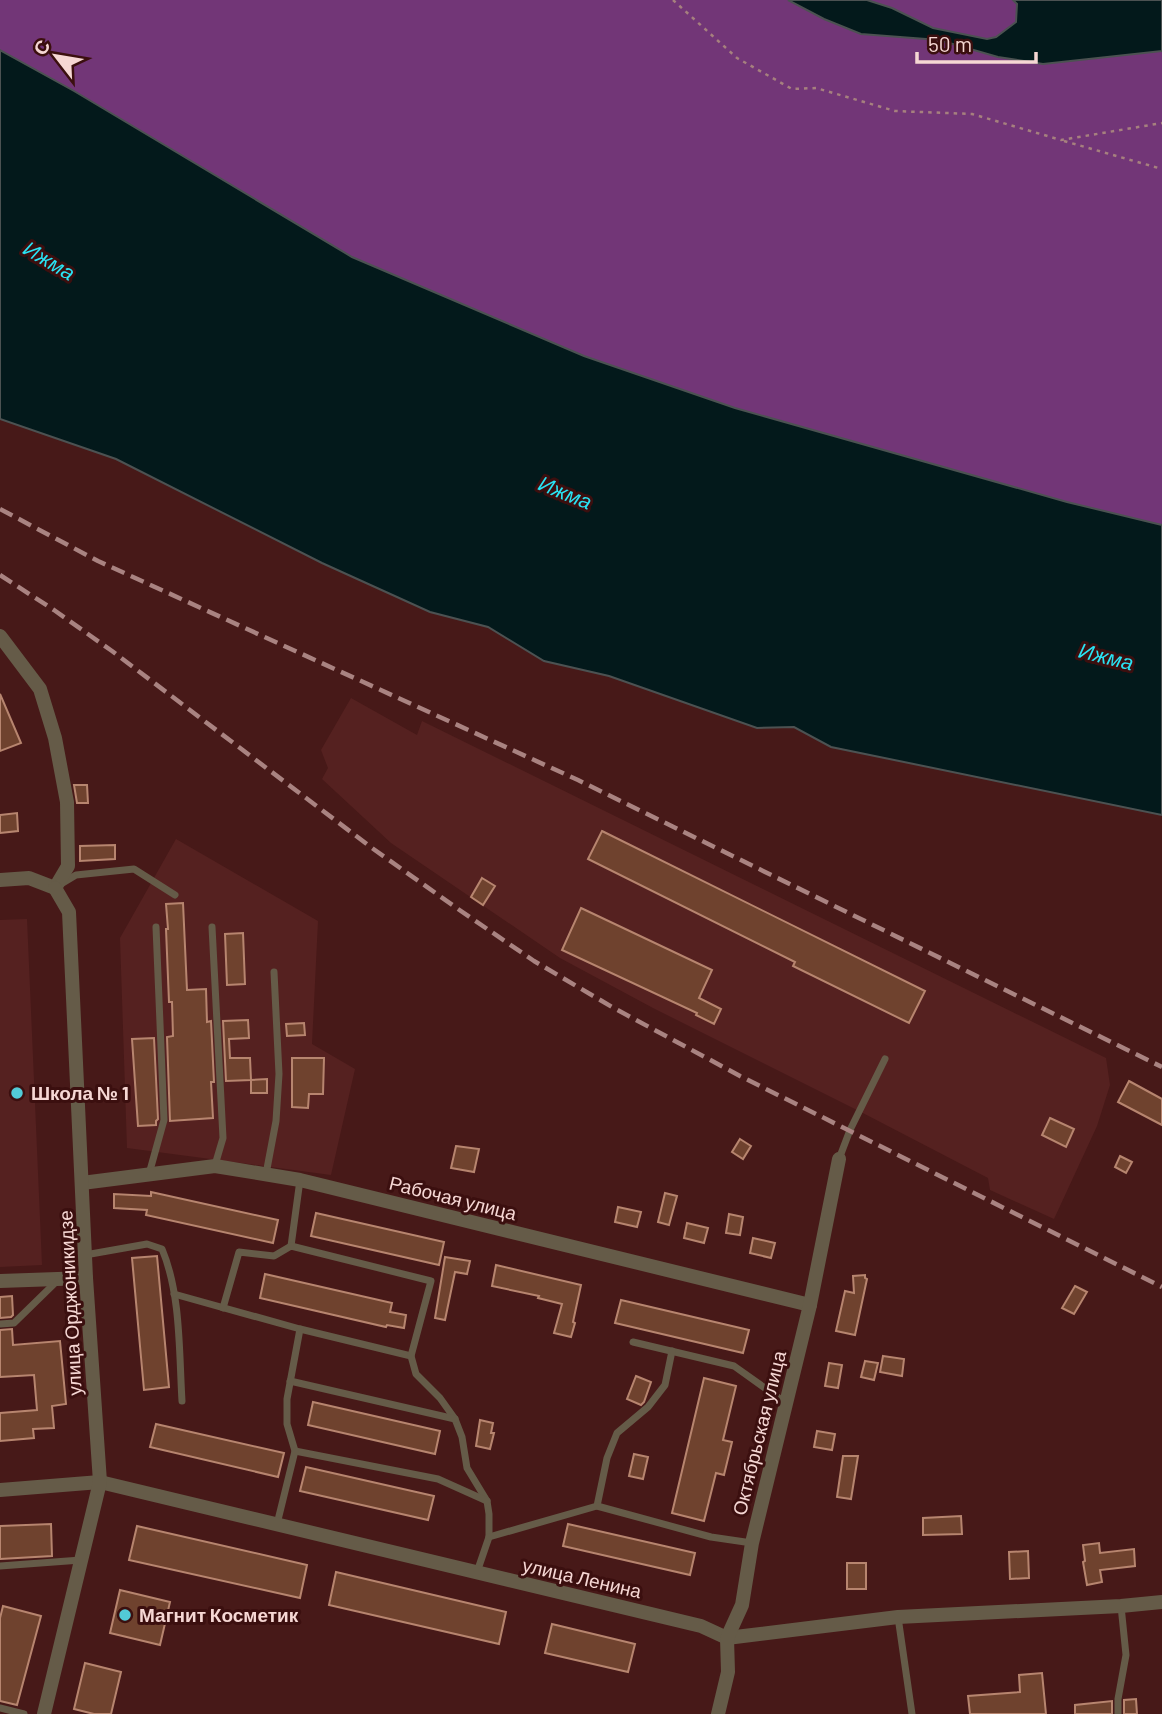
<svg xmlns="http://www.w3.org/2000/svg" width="1162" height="1714" font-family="Barlow,sans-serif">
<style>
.built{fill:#552120}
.green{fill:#723677}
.water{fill:#03191b;stroke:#4c5252;stroke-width:2}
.building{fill:#6f422e;stroke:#b7856f;stroke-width:2}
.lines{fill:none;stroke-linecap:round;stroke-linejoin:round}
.path{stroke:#a6807e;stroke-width:2.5;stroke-dasharray:3.5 5;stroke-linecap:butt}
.service{stroke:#655b48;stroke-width:7}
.minor{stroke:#655b48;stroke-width:14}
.rail{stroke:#a98381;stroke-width:4.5;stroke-dasharray:14 7;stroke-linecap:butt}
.poi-dot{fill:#52cbd7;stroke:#3b0f0f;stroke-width:2.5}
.labels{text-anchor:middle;stroke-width:6;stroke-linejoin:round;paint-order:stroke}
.poi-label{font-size:19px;font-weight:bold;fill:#f6d7d4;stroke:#3b0f0f;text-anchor:start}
.street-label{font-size:19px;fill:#f6d7d4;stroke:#3b0f0f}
.water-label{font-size:21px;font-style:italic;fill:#29e4f4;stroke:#3b0f0f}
</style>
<rect width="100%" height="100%" fill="#471918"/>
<g class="built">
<polygon points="351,698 417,735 422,721 1106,1058 1110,1085 1097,1126 1054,1219 990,1190 988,1178 859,1111 653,1008 560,958 391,843 322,779 328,768 321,750"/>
<polygon points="176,839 318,921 312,1044 355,1069 331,1175 127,1148 120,938"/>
<polygon points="27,919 42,1265 0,1267 0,920"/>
</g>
<g class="green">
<polygon points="0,0 788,0 824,19 861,34 939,40 998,57 1043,64 1162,51 1162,525 1067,502 735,408 584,356 352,257 74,91 0,50"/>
<polygon points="867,0 1013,0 1017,4 1016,22 996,37 987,39 933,28 892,8"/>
</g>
<g class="water">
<polygon points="788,0 867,0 892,8 933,28 987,39 996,37 1016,22 1017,4 1013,0 1162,0 1162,51 1043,64 998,57 939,40 861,34 824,19"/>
<polygon points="0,50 74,91 352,257 584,356 735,408 1067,502 1162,525 1162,815 831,747 794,727 757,728 609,676 544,661 488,627 430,612 322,563 116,459 0,419"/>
</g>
<g class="building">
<polygon points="0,694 21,743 0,751"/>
<polygon points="74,785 87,785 88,803 77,803"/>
<polygon points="17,813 18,831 0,833 0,815"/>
<polygon points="602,831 925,991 909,1023 793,966 795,962 588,859"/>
<polygon points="115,845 115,859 80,861 80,846"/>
<polygon points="482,878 495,886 483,905 471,897"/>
<polygon points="183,903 187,990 206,989 207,1022 211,1021 214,1082 211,1082 213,1118 170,1121 167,1037 173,1036 172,1002 169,1002 166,929 168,929 166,904"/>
<polygon points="581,908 712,970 699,998 721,1009 714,1024 696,1015 697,1013 562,950"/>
<polygon points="243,933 245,984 227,985 225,934"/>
<polygon points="248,1020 249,1038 229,1039 230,1058 250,1058 251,1080 226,1081 223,1021"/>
<polygon points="304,1023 305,1035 287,1036 286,1024"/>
<polygon points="154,1038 158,1119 156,1121 156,1125 138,1126 132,1039"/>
<polygon points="292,1058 324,1058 323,1094 309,1094 308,1108 292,1107"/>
<polygon points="267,1079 267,1093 251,1093 251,1080"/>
<polygon points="1129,1081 1162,1099 1162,1125 1118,1102"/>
<polygon points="1050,1118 1074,1129 1066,1147 1042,1135"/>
<polygon points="740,1139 751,1146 743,1159 732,1152"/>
<polygon points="456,1146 479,1149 474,1172 451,1168"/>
<polygon points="1120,1156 1132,1162 1126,1173 1115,1167"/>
<polygon points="151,1192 278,1220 273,1243 146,1215 147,1210 114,1208 114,1194 151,1196"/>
<polygon points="665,1193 677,1196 669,1225 658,1222"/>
<polygon points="618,1207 641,1212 637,1227 615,1222"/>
<polygon points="316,1213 444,1242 439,1265 311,1236"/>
<polygon points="729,1214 743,1217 740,1235 726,1233"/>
<polygon points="687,1223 708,1228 704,1243 684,1238"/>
<polygon points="753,1238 775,1243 771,1258 750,1253"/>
<polygon points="157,1256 169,1387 144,1390 132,1258"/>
<polygon points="445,1257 470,1261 467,1274 455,1272 445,1320 435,1318"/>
<polygon points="496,1265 581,1285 573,1322 575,1323 571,1337 554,1333 562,1304 538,1298 539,1296 492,1286"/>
<polygon points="265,1274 392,1303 390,1312 406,1315 404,1328 387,1325 386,1327 260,1298"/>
<polygon points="865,1275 865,1278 867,1279 855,1335 836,1331 845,1291 854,1293 853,1276"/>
<polygon points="1075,1286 1087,1292 1074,1314 1062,1308"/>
<polygon points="12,1296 13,1315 11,1317 0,1318 0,1297"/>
<polygon points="621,1300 749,1330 743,1353 615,1323"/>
<polygon points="12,1329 13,1345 60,1341 66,1404 52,1406 54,1428 33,1429 34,1438 0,1441 0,1413 37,1410 34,1375 0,1377 0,1330"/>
<polygon points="883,1356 904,1359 902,1376 880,1372"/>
<polygon points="865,1361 878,1363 874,1380 861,1377"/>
<polygon points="829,1363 842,1365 838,1388 825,1386"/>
<polygon points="636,1376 651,1382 644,1402 641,1405 627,1399"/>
<polygon points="704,1378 736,1386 723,1440 732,1442 724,1475 716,1473 704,1521 672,1513"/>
<polygon points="313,1402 440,1431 435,1454 308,1425"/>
<polygon points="480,1420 493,1423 491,1433 494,1433 490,1449 476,1446"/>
<polygon points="156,1424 284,1453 278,1477 150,1447"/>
<polygon points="817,1431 835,1434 832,1450 814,1447"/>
<polygon points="634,1454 648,1457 643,1479 629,1476"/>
<polygon points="843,1456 858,1456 851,1499 837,1497"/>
<polygon points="306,1467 434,1496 428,1520 300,1491"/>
<polygon points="961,1516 962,1534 923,1535 923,1518"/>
<polygon points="51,1524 52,1556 0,1559 0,1526"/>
<polygon points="568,1524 695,1553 690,1575 563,1546"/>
<polygon points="137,1526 307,1565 300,1598 129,1560"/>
<polygon points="1099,1543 1100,1553 1134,1549 1135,1566 1100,1570 1102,1582 1087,1585 1083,1562 1085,1561 1083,1545"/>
<polygon points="1028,1551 1029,1578 1010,1579 1009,1552"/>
<rect x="847" y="1563" width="19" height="26"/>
<polygon points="336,1572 506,1612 499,1644 329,1605"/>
<polygon points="120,1590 170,1602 160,1645 110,1633"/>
<polygon points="3,1606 41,1616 17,1705 0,1701 0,1618"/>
<polygon points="552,1624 635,1644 628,1672 545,1653"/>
<polygon points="85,1663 121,1672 111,1714 94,1714 74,1709"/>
<polygon points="1042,1673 1046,1714 970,1714 968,1696 1020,1692 1019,1675"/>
<polygon points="1136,1699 1137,1714 1124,1714 1124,1700"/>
<polygon points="1112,1701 1112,1714 1075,1714 1075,1705"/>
</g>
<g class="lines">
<g class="path">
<polyline points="673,0 737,58 792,89 816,88 895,111 972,114 1061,140 1162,123"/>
<polyline points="1064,141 1162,169"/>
</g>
<g class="service">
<polyline points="61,884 76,875 134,869 175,895"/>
<polyline points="212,927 223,1138 215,1165"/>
<polyline points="839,1159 850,1130 885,1059"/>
<polyline points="149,1174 164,1120 156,927"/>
<polyline points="266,1174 276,1121 279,1074 274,972"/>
<polyline points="291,1246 300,1180"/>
<path d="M85 1255 147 1244 162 1249C181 1294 179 1353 182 1401"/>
<polyline points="174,1294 300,1329 411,1356"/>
<polyline points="223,1308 239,1252 274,1256 291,1246 431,1281 411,1356 416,1374 440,1398 455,1419 462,1437 467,1468 487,1501 489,1514 489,1537 477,1572"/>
<polyline points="0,1324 14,1323 56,1282"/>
<polyline points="633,1342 734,1366 786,1403"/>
<polyline points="290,1381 455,1419"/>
<polyline points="295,1451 438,1479 487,1501"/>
<polyline points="597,1506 607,1458 617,1433 648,1407 665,1385 672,1351"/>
<polyline points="277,1524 295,1451 287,1424 287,1399 300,1329"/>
<polyline points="489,1537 597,1506 711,1537 752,1543"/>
<polyline points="0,1566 81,1560"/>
<polyline points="898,1617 912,1714"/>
<polyline points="0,1708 24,1714"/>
<polyline points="1118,1714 1118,1699 1126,1655 1121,1606"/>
</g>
<g class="minor">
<polyline points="0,636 40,689 55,738 67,802 68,866 55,888"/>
<polyline points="0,880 29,878 55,888"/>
<polyline points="82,1183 215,1166 300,1180 810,1305"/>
<polyline points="0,1281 86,1278"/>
<polyline points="0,1490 100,1482 701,1626 727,1638 898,1617 1121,1606 1162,1602"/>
<polyline points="44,1714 100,1482 86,1278 69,912 55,888"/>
<polyline points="718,1714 728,1672 727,1638 742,1605 752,1543 810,1305 839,1159"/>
</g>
<g class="rail">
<polyline points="0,509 98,561 578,780 1162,1067"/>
<polyline points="0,575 54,610 112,651 372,848 458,909 534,961 612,1007 740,1076 1162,1287"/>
</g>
</g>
<g class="poi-dot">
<circle cx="17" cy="1093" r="7"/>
<circle cx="125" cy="1615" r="7"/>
</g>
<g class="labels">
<g class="poi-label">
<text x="31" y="1100">Школа № 1</text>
<text x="139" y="1622">Магнит Косметик</text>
</g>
<g class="street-label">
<text transform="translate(453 1198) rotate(14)" y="7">Рабочая улица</text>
<text transform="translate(70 1303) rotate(-93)" y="7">улица Орджоникидзе</text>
<text transform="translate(759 1433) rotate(-76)" y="7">Октябрьская улица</text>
<text transform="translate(582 1578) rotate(13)" y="7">улица Ленина</text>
</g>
<g class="water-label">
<text transform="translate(49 261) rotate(31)" y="7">Ижма</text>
<text transform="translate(565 493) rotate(22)" y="7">Ижма</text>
<text transform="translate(1106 657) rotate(14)" y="7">Ижма</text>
</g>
</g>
<g transform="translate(56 56) rotate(301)" stroke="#3b0f0f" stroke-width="5" paint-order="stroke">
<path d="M0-5L12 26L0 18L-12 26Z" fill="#f6d7d4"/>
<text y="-10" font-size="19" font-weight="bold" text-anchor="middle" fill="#f6d7d4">С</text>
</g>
<path d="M917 52v10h119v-10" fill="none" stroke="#f6d7d4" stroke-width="3.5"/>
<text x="928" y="52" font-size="21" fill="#f6d7d4" stroke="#3b0f0f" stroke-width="5" paint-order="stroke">50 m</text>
</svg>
